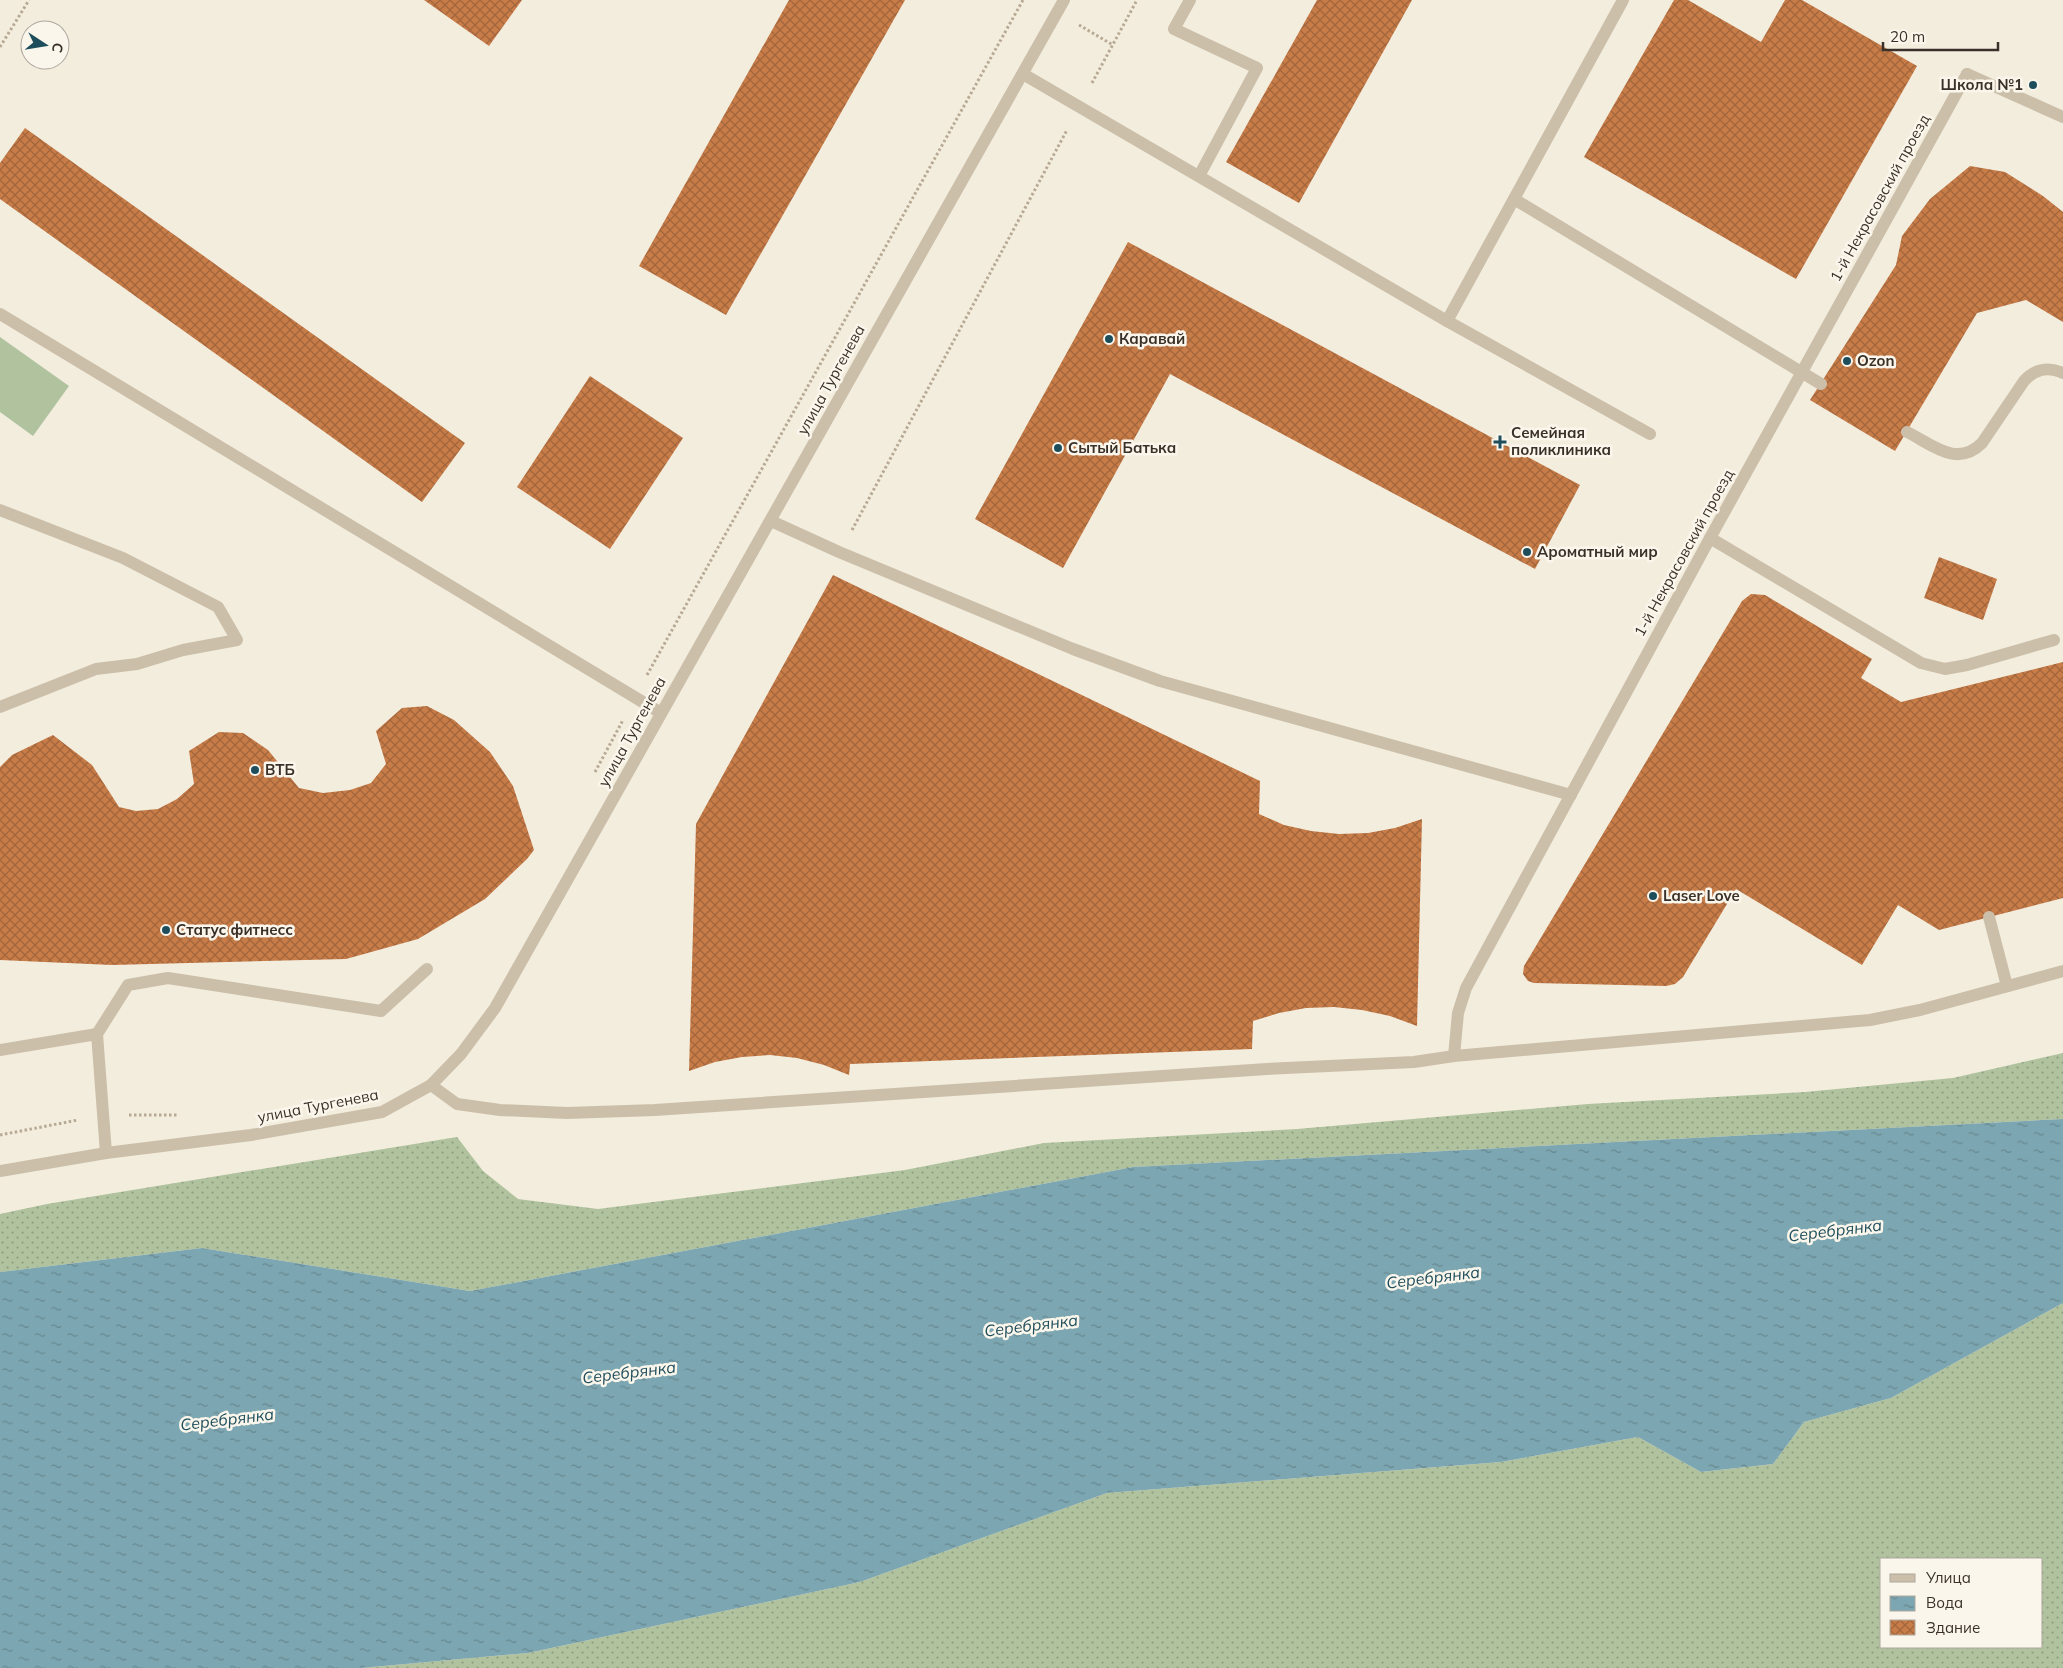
<svg xmlns="http://www.w3.org/2000/svg" width="2063" height="1668" font-family="Mulish,sans-serif">
<style>
.grass{fill:url(#grass-dots);fill-rule:evenodd}
.garden{fill:#b0c39e}
.water{fill:url(#water-ripples)}
.building{fill:url(#building-cross-hatch)}
.lines{fill:none;stroke-linecap:round;stroke-linejoin:round}
.path{stroke:#b8a994;stroke-width:3;stroke-dasharray:2.5 2.5;stroke-linecap:butt}
.lane{stroke:#ccbfaa;stroke-width:12}
.street{stroke:#ccbfaa;stroke-width:12}
.poi-dot{fill:#1e4d5c;stroke:#faf6eb;stroke-width:2}
.labels{text-anchor:middle;stroke-width:5;stroke-linejoin:round;paint-order:stroke}
.poi-label{font-size:15px;font-weight:bold;fill:#393129;stroke:#faf6eb;text-anchor:start}
.street-label{font-size:15px;fill:#393129;stroke:#faf6eb}
.water-label{font-size:16px;font-style:italic;fill:#1e4d5c;stroke:#faf6eb}
</style>
<defs>
<pattern id="grass-dots" width="8" height="8" patternUnits="userSpaceOnUse" patternTransform="scale(1.25)"><rect width="8" height="8" fill="#b0c39e"/><path d="M2 2h.1M6 6h.1" fill="none" stroke="#909f81" stroke-width="1.8" stroke-linecap="round"/></pattern>
<pattern id="water-ripples" width="26" height="14" patternUnits="userSpaceOnUse" patternTransform="scale(1.25)"><rect width="26" height="14" fill="#7ca6b1"/><path d="M2 4q2-2 4 0t4 0M15 11q2-2 4 0t4 0" fill="none" stroke="#678890"/></pattern>
<pattern id="building-cross-hatch" width="8" height="8" patternUnits="userSpaceOnUse" patternTransform="scale(1.25)"><rect width="8" height="8" fill="#c87c48"/><path d="M0 0l8 8M0 8l8-8" fill="none" stroke="#a3663c"/></pattern>
</defs>
<rect width="100%" height="100%" fill="#f3edde"/>
<g class="grass">
<polygon points="2063,1053 2063,1119 1133,1167 470,1291 202,1248 0,1272 0,1214 47,1204 457,1137 483,1171 518,1199 598,1209 905,1170 1044,1143 1297,1129 1588,1104 1805,1092 1953,1078"/>
<path d="M2063 1303V1668H361L528 1653 860 1582 1107 1493 1501 1462 1638 1437 1701 1472 1773 1464 1804 1422 1891 1398ZM1882 1559H2042V1647H1882Z"/>
</g>
<polygon class="garden" points="0,337 69,386 33,436 0,412"/>
<polygon class="water" points="2063,1119 2063,1303 1891,1398 1804,1422 1773,1464 1701,1472 1638,1437 1501,1462 1107,1493 860,1582 528,1653 361,1668 0,1668 0,1272 202,1248 470,1291 1133,1167"/>
<g class="building">
<polygon points="424,0 522,0 489,46"/>
<polygon points="789,0 905,0 726,315 639,266"/>
<polygon points="1317,0 1412,0 1299,203 1226,162"/>
<polygon points="1674,0 1688,0 1761,42 1785,0 1802,0 1917,66 1796,279 1584,157"/>
<polygon points="25,128 465,443 422,502 0,199 0,163"/>
<polygon points="1970,166 2005,172 2043,196 2063,212 2063,322 2026,300 1977,313 1895,451 1810,400 1896,265 1902,236 1930,199"/>
<polygon points="1128,242 1580,485 1535,569 1170,374 1063,568 975,519"/>
<polygon points="590,376 683,438 610,549 517,487"/>
<polygon points="1939,557 1997,579 1983,620 1924,598"/>
<polygon points="833,575 1260,781 1259,814 1284,825 1311,831 1339,834 1368,833 1395,828 1422,819 1417,1026 1390,1016 1362,1010 1334,1007 1306,1008 1279,1013 1253,1021 1252,1049 850,1064 849,1075 824,1065 797,1058 770,1055 742,1057 715,1062 689,1071 696,824"/>
<polygon points="1751,594 1765,595 1872,659 1861,678 1901,702 2063,662 2063,898 1939,930 1898,905 1862,965 1736,889 1683,977 1675,984 1666,986 1534,983 1528,981 1523,974 1524,966 1742,601"/>
<polygon points="427,706 454,720 490,752 513,786 534,850 527,859 485,899 418,939 346,959 112,965 0,960 0,767 12,755 53,735 92,765 119,807 136,811 158,809 177,799 194,784 189,751 219,732 243,733 268,750 299,788 323,793 350,790 371,783 386,764 376,731 402,708"/>
</g>
<g class="lines">
<g class="path">
<polyline points="1079,25 1113,45"/>
<polyline points="0,47 29,0"/>
<polyline points="1092,83 1137,0"/>
<polyline points="852,530 1067,130"/>
<polyline points="647,675 1023,0"/>
<polyline points="595,772 623,720"/>
<polyline points="129,1115 177,1115"/>
<polyline points="0,1135 78,1120"/>
</g>
<g class="lane">
<polyline points="1190,0 1174,29 1257,68 1199,176"/>
<polyline points="1023,74 1447,321 1650,434"/>
<polyline points="1967,74 2063,117"/>
<polyline points="1514,199 1821,384"/>
<polyline points="0,314 661,713"/>
<polyline points="1447,321 1623,0"/>
<path d="M1907 432C1933 445 1957 468 1982 443L2024 381C2035 369 2047 366 2063 373"/>
<polyline points="0,510 123,558 218,607 237,640 183,650 137,664 96,669 0,707"/>
<polyline points="771,521 839,552 1073,649 1160,681 1571,795"/>
<polyline points="1710,538 1921,663 1945,669 1967,665 2054,640"/>
<polyline points="1989,917 2007,986"/>
<polyline points="97,1034 128,985 168,978 381,1011 427,969"/>
<polyline points="0,1050 97,1034 106,1153"/>
<polyline points="1454,1056 1870,1020 1920,1010 2063,971"/>
</g>
<g class="street">
<polyline points="431,1085 457,1104 500,1110 567,1113 655,1110 1267,1069 1414,1062 1454,1056 1458,1013 1466,988 1710,538 1967,74"/>
<polyline points="0,1171 106,1153 251,1135 382,1112 431,1085 461,1054 495,1008 1064,0"/>
</g>
</g>
<g class="poi-dot">
<circle cx="2033" cy="85" r="5"/>
<circle cx="1109" cy="339" r="5"/>
<circle cx="1847" cy="361" r="5"/>
<path d="M1497.5 434.5h5v5h5v5h-5v5h-5v-5h-5v-5h5z"/>
<circle cx="1058" cy="448" r="5"/>
<circle cx="1527" cy="552" r="5"/>
<circle cx="255" cy="770" r="5"/>
<circle cx="1653" cy="896" r="5"/>
<circle cx="166" cy="930" r="5"/>
</g>
<g class="labels">
<g class="poi-label">
<text x="2023" y="90" text-anchor="end">Школа №1</text>
<text x="1119" y="344">Каравай</text>
<text x="1857" y="366">Ozon</text>
<text x="1511" y="438">Семейная<tspan x="1511" dy="17">поликлиника</tspan></text>
<text x="1068" y="453">Сытый Батька</text>
<text x="1537" y="557">Ароматный мир</text>
<text x="265" y="775">ВТБ</text>
<text x="1663" y="901">Laser Love</text>
<text x="176" y="935">Статус фитнесс</text>
</g>
<g class="street-label">
<text transform="translate(1880 198) rotate(-61)" y="5">1-й Некрасовский проезд</text>
<text transform="translate(831 380) rotate(-61)" y="5">улица Тургенева</text>
<text transform="translate(1684 553) rotate(-61)" y="5">1-й Некрасовский проезд</text>
<text transform="translate(632 732) rotate(-61)" y="5">улица Тургенева</text>
<text transform="translate(318 1106) rotate(-11)" y="5">улица Тургенева</text>
</g>
<g class="water-label">
<text transform="translate(1835 1230) rotate(-7)" y="6">Серебрянка</text>
<text transform="translate(1433 1277) rotate(-7)" y="6">Серебрянка</text>
<text transform="translate(1031 1325) rotate(-7)" y="6">Серебрянка</text>
<text transform="translate(629 1372) rotate(-7)" y="6">Серебрянка</text>
<text transform="translate(227 1419) rotate(-7)" y="6">Серебрянка</text>
</g>
</g>
<rect x="1880" y="1558" width="162" height="90" fill="#faf6eb" stroke="#ada79d"/>
<rect x="1890" y="1574" width="25" height="8" fill="#ccbfaa" stroke="#ada79d"/>
<text x="1926" y="1583" font-size="15" fill="#393129">Улица</text>
<rect x="1890" y="1596" width="25" height="15" fill="url(#water-ripples)" stroke="#ada79d"/>
<text x="1926" y="1608" font-size="15" fill="#393129">Вода</text>
<rect x="1890" y="1620" width="25" height="15" fill="url(#building-cross-hatch)" stroke="#ada79d"/>
<text x="1926" y="1633" font-size="15" fill="#393129">Здание</text>
<g transform="translate(45 45) rotate(102)"><circle r="24" fill="#faf6eb" stroke="#ada79d"/>
<path d="M0-4L9 19L0 12L-9 19Z" fill="#1e4d5c"/>
<text y="-8" font-size="14" font-weight="bold" text-anchor="middle" fill="#393129">С</text>
</g>
<path d="M1883 42v8h115v-8" fill="none" stroke="#393129" stroke-width="2.5"/>
<text x="1890" y="42" font-size="15" fill="#393129" stroke="#faf6eb" stroke-width="4" paint-order="stroke">20 m</text>
</svg>
